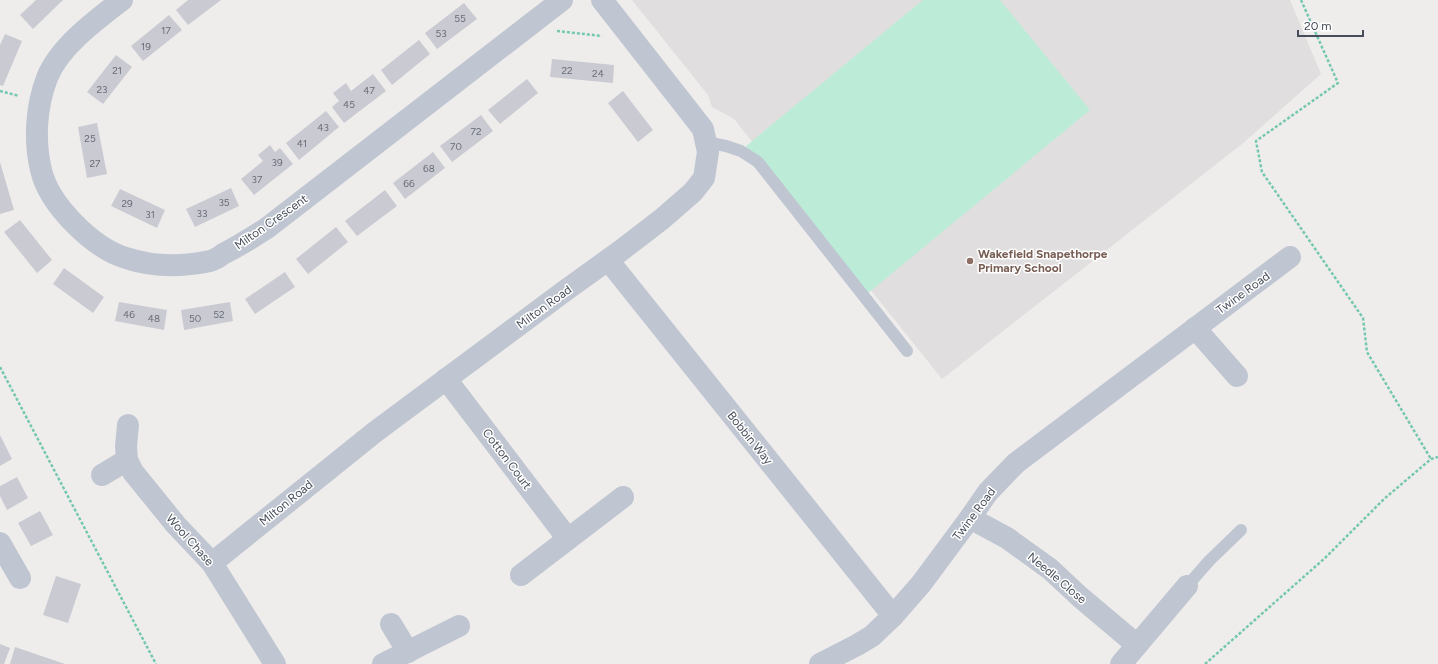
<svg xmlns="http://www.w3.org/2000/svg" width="1438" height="664" font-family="Figtree,sans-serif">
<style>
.education{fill:#e0dede}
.green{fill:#bcecd8}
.building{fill:#cacad2}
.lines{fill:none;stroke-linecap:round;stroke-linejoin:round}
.path{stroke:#75c8b0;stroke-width:2.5;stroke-dasharray:3 2;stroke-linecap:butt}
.service{stroke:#c0c6d1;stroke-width:12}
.minor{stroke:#c0c6d1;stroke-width:22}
.education-dot{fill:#8d6e63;stroke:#fff;stroke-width:1.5}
.labels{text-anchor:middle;stroke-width:3;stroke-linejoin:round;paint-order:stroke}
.number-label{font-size:10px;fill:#676c77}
.street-label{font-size:12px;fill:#464c59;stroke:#fff}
.education-label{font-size:12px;font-weight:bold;fill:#785e54;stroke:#fff;text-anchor:start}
</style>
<rect width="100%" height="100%" fill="#efedec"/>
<polygon class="education" points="632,0 1290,0 1321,74 1242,144 942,379 734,119 712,107 708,95"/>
<polygon class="green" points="923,0 1000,0 1090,110 867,294 746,146"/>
<g class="building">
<polygon points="36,0 63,0 33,29 20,15"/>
<polygon points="188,0 221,0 188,25 176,10"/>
<polygon points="464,3 477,19 437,49 425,33"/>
<polygon points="169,15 182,30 143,61 131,46"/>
<polygon points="5,34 22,41 3,86 0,85 0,45"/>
<polygon points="419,40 430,54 392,85 381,70"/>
<polygon points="116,55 132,67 103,104 87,92"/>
<polygon points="552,59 614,65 613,83 550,77"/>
<polygon points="373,74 386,91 344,123 332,107 339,101 333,93 346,83 351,91"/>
<polygon points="527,79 538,93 500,124 488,110"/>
<polygon points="623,91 653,130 638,142 608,103"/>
<polygon points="326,111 339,127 299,160 286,143"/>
<polygon points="481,115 493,131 452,162 440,146"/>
<polygon points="97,123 107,174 87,178 78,127"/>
<polygon points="270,145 275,152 280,148 293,164 254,195 241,179 263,161 258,155"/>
<polygon points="433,152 445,168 405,199 393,183"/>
<polygon points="0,162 14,210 0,214"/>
<polygon points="231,188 239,206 195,227 186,209"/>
<polygon points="120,189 165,210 157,228 111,206"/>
<polygon points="385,190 397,206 357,236 345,221"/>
<polygon points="20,220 52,260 37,273 4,232"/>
<polygon points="336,227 348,242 308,274 296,259"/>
<polygon points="64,268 104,297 93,313 53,284"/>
<polygon points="285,272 295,287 255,314 245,299"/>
<polygon points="119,302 167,310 164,330 115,321"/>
<polygon points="230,302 233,321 184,330 181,310"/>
<polygon points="0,435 12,459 0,466"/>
<polygon points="17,477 28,498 7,510 0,496 0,486"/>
<polygon points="40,511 53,535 31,546 18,523"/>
<polygon points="56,576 81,584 68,623 43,615"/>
<polygon points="0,644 10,648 4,664 0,664"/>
<polygon points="15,647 65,664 10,664"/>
</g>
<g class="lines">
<g class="path">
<polyline points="1301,0 1338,83 1256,141 1262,172 1363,318 1367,352 1431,459"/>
<polyline points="557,31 602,36"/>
<polyline points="0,91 19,96"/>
<polyline points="0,367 156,664"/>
<polyline points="1205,664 1325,558 1384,499 1431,459 1438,457"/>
</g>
<g class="service">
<polyline points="706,142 726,146 741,151 758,162 907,351"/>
<polyline points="1187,586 1209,561 1241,530"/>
</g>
<g class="minor">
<path d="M122 0C96 20 59 47 47 78 36 106 34 141 41 170 49 205 93 248 126 258 153 267 182 267 210 261 214 260 219 257 223 254 239 246 253 237 267 228L562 0"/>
<polyline points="608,260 893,616"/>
<polyline points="1195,328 1237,376"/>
<polyline points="446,379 568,539"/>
<polyline points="128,425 126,446 127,460 133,472 176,525 212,563 275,664"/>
<polyline points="102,475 127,460"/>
<polyline points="970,518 1007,538 1050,569 1080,597 1137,645"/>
<polyline points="0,543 20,578"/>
<polyline points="212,563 375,432 566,290 619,252 662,219 693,192 704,178 708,152 703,129 602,0"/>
<polyline points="521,575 623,497"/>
<polyline points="391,624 408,652"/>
<polyline points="383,664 459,626"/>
<polyline points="820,664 857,645 872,636 893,616 921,584 970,518 988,492 1016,463 1290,257"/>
<polyline points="1121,664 1187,586"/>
</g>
</g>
<circle class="education-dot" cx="970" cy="261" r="4"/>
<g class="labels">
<g class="number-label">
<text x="460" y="22">55</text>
<text x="166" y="34">17</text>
<text x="441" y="37">53</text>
<text x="146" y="50">19</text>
<text x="117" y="74">21</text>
<text x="567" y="74">22</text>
<text x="598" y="77">24</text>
<text x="102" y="93">23</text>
<text x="369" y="94">47</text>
<text x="349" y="108">45</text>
<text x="323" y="131">43</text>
<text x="476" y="135">72</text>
<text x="90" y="142">25</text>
<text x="302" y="147">41</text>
<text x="456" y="150">70</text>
<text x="277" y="166">39</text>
<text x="95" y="167">27</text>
<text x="429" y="172">68</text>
<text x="257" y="183">37</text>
<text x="409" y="187">66</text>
<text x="224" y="206">35</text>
<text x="127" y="207">29</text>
<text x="202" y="217">33</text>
<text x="150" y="218">31</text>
<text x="129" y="318">46</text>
<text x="219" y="318">52</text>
<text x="154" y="322">48</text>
<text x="195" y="322">50</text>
</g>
<g class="street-label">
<text transform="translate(271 222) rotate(-35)" y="4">Milton Crescent</text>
<text transform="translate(1243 293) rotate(-36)" y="4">Twine Road</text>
<text transform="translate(544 307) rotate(-36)" y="4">Milton Road</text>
<text transform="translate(750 438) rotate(51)" y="4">Bobbin Way</text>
<text transform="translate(507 459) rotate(53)" y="4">Cotton Court</text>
<text transform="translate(286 503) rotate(-39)" y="4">Milton Road</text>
<text transform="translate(974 514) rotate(-53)" y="4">Twine Road</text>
<text transform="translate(190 540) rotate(48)" y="4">Wool Chase</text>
<text transform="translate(1057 578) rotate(40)" y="4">Needle Close</text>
</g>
<g class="education-label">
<text x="978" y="258">Wakefield Snapethorpe<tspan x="978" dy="14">Primary School</tspan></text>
</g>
</g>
<path d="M1298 30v6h65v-6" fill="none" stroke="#464c59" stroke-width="2"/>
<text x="1304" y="30" font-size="12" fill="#464c59" stroke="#ffffff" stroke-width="3" paint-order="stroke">20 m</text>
</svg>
